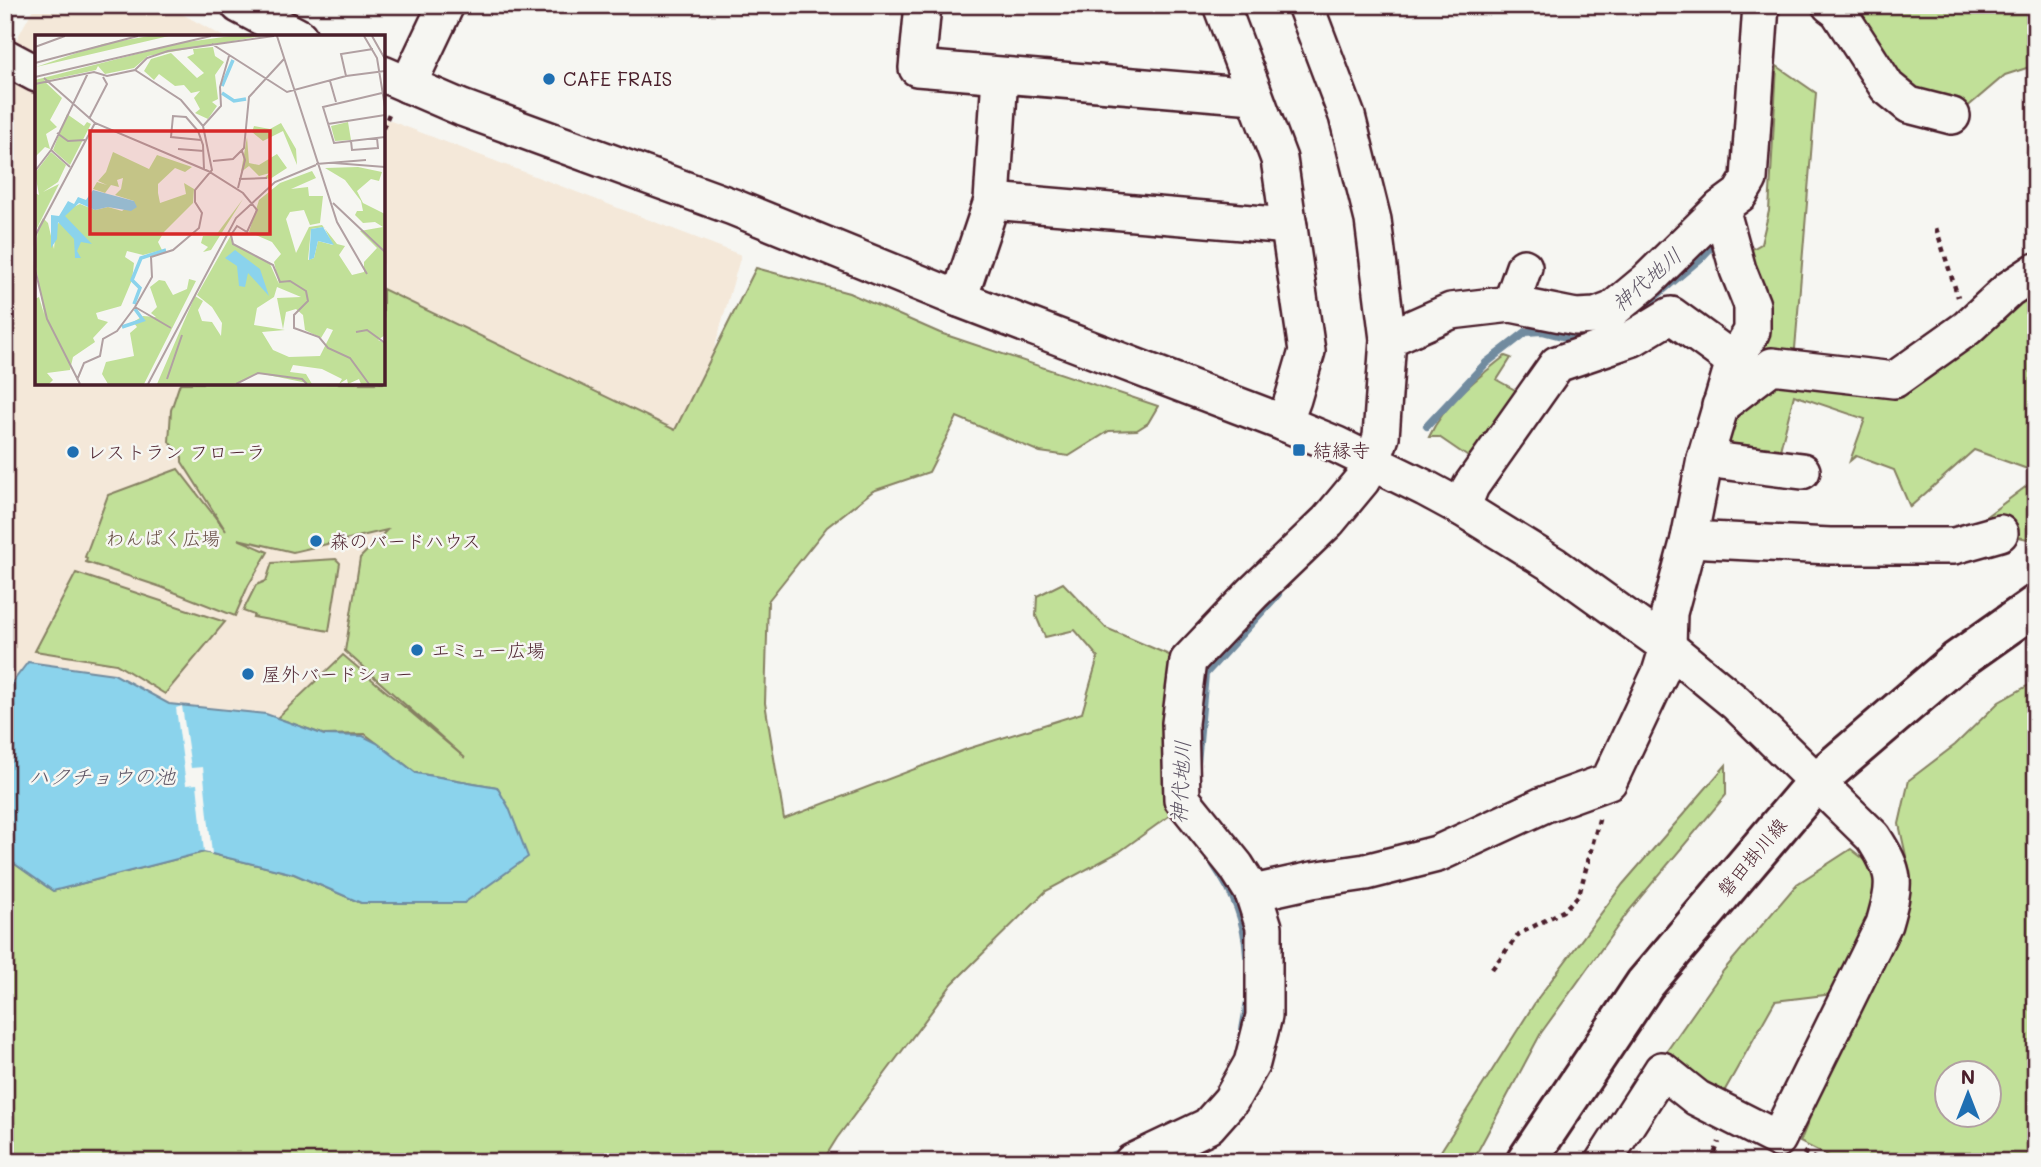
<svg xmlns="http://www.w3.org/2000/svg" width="2041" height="1167" font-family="Mali,'Klee One',sans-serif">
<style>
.built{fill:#f4e8d9}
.green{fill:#c1e098;stroke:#868062;stroke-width:2;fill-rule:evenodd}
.water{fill:#8bd3ec;stroke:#718b9f;stroke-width:2}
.pier{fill:#f6f6f2}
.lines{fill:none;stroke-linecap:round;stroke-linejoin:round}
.stream{stroke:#718b9f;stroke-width:8}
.minor-casing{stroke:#4a1f2b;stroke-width:40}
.major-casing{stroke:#4a1f2b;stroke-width:44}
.path{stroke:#4a1f2b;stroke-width:4.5;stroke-dasharray:5 5;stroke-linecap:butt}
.minor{stroke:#f6f6f2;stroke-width:35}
.major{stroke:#f6f6f2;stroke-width:38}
.poi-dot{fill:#1f6fb2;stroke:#f6f6f2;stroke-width:2.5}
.labels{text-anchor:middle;stroke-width:5;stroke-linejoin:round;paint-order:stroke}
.poi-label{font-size:19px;fill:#4a1f2b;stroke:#f6f6f2;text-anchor:start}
.park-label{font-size:19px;fill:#684f46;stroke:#f6f6f2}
.street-label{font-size:19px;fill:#4a1f2b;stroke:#f6f6f2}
.water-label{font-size:21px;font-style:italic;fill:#5e5565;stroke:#f6f6f2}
.inset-river{fill:none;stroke:#8bd3ec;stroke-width:3.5}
.inset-road{fill:none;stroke:#b1a0a2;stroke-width:2}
.view{fill:#d62828;fill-opacity:0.15;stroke:#d62828;stroke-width:3.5}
.inset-edge{fill:none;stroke:#4a1f2b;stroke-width:3.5}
</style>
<rect width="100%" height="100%" fill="#f6f6f2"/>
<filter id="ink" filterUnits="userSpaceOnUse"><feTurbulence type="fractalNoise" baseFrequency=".0143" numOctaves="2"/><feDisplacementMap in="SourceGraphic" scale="14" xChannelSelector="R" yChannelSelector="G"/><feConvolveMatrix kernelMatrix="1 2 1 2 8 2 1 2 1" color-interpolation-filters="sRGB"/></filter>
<g filter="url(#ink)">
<polygon class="built" points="35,5 166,5 224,37 37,37 37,383 383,383 383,118 741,255 564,877 5,1162 5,61"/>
<g class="green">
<polygon points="2036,5 2036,65 2005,75 1958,115 1891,86 1831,6"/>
<polygon points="1777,66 1816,93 1794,361 1913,383 2036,273 2036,472 1974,450 1910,507 1894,470 1856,456 1850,461 1865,419 1794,395 1779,454 1705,459 1752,313 1735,259 1761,244 1769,211"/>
<polygon points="756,268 849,293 940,333 1158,406 1148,423 1137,430 1109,431 1069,456 1040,452 957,417 929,472 873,491 827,527 768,601 765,703 784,819 967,749 1082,713 1098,657 1075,630 1045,637 1036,616 1037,596 1063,583 1106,628 1176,658 1169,771 1169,816 1119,852 1046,891 952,984 837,1138 822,1162 5,1162 5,857 53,891 204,852 294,874 361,903 464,903 497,787 416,773 365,734 325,735 277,718 343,655 465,758 345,651 360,558 387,530 293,552 238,539 268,552 248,586 235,616 161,587 86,562 87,558 85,557 108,495 178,469 226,531 182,462 182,457 169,442 171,410 180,383 383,383 383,289 675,430"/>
<path d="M1505 356 1511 358 1497 380 1515 390 1523 403 1477 463 1439 437H1429C1444 404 1477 378 1505 356Z"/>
<polygon points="2036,479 2036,538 2032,540 1972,527"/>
<polygon points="336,559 340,563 329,631 253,617 254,615 243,611 256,585 266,581 272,563"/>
<polygon points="76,573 225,622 165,694 116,664 35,651"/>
<path d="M2036 681V1162H1840L1800 1142 1910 874 1899 824 1909 780 1955 745 1999 702ZM1946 1072H1988V1114H1946Z"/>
<polygon points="1726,765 1726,795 1628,912 1541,1033 1472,1162 1434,1162 1538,998 1623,884"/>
<polygon points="1851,849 1875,868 1877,901 1833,994 1775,1001 1721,1097 1664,1055 1723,971 1797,884"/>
</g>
<polygon class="water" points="28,662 114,674 169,704 266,714 324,735 363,736 377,743 416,773 497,787 509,808 528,857 464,903 361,903 294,874 204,852 53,891 5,857 5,692"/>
<polygon class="pier" points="182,706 191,768 203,767 212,854 204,852 197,784 186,785 176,708"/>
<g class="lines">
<g class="stream">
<polyline points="1618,328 1701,258 1714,244"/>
<polyline points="1427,426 1486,363 1526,332 1542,331 1565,337 1595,334"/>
<polyline points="1197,764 1205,674 1278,594"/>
<path d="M1214 865C1235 896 1245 919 1247 956"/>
<polyline points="1243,1030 1248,1001"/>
<polyline points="1098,1162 1124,1151"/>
</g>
<defs>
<g id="minor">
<polyline points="239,5 299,37"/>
<polyline points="923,5 917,68 1254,96"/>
<polyline points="1221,5 1279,159 1307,351 1293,399 1284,423"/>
<polyline points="1830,5 1838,11 1887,87 1909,105 1952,116"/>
<polyline points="5,57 37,74"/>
<path d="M383 74 462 108 733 207 959 299 1284 423 1337 445 1425 488 1462 508 1554 565 1668 647 1736 703 1873 837C1897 874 1896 882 1884 924L1778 1139 1697 1098 1662 1070 1603 1162"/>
<polyline points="408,85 446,5"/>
<polyline points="992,201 1289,226"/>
<polyline points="959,299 992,201 1000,76"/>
<polyline points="1511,304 1524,267"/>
<polyline points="1388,339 1451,311 1511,304 1576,317 1596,316 1612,310 1648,280 1721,208 1740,194 1749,179 1761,5"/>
<polyline points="1720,406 1772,366 1894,380 1967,328 2009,289 2036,271"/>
<polyline points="1705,459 1802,471"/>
<polyline points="1462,508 1471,486 1557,364 1633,338 1671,315 1734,361"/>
<polyline points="1689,539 1830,546 1954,546 2000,533"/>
<polyline points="1253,893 1312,880 1366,872 1437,854 1543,805 1609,781 1660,673 1668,647 1669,613 1689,539 1705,459 1734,361 1752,331 1752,305 1738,270 1721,208"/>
<polyline points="1132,1162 1208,1126 1231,1100 1252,1063 1264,1016 1264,927 1253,893 1236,866 1182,799 1180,723 1188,661 1253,593 1328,521 1362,480 1372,463 1381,437 1388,339 1373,220 1347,116 1305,5"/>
</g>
<polyline id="major" points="1526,1162 1645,984 1817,781 1957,661 2036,605"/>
</defs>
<use href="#minor" class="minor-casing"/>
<use href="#major" class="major-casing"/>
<g class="path">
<polyline points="383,128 389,114"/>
<polyline points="1936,228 1958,297"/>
<polyline points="1492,969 1519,934 1563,911 1579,895 1600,816"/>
<polyline points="1803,1152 1821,1162"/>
<polyline points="1711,1162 1719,1142"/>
</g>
<use href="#minor" class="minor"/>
<use href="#major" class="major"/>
</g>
</g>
<g class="poi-dot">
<circle cx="549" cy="79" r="7"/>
<rect x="1292" y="443" width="14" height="14" rx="3.5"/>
<circle cx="73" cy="452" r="7"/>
<circle cx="316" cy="541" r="7"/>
<circle cx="417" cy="650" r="7"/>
<circle cx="248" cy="674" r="7"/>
</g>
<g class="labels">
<g class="poi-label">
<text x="563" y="86">CAFE FRAIS</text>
<text x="1313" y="457">結縁寺</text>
<text x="87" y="459">レストラン フローラ</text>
<text x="330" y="548">森のバードハウス</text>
<text x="431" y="657">エミュー広場</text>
<text x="262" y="681">屋外バードショー</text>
</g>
<g class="park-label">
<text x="163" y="545">わんぱく広場</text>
</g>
<g class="street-label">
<text transform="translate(1752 857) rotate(-50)" y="7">磐田掛川線</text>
</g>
<g class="water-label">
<text transform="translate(1647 280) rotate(-41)" y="7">神代地川</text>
<text x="102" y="784">ハクチョウの池</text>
<text transform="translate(1181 782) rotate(-87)" y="7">神代地川</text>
</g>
</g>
<g transform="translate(35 35)">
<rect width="350" height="350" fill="#f6f6f2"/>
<path d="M114 1H134L1 32 68 9ZM196 1H227L113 21 99 33 70 39 63 31 61 35 9 46 27 63 15 85 22 92 11 99 15 114 10 112 0 122V45L145 8ZM178 12 180 21 189 27 180 40 183 64 177 67 182 71 173 84 160 78 165 74 159 63 165 56 156 58 149 50 140 51 124 39 119 45 109 36 116 24 136 18 162 43 169 38 152 22 159 19 158 14ZM32 79 49 91 52 87 56 89 35 130 18 115ZM313 87 316 105 300 106 296 91ZM246 88 261 114 262 130 248 96 228 106 217 97 219 91 235 94ZM212 102 214 128 224 130 242 119 252 133 235 144 229 143 235 138 224 141 214 131 206 137ZM16 117 31 130 23 147 8 157 24 149 0 197V158L4 160 0 138ZM78 117 114 134 122 120 157 132 150 137 140 133 123 149V158L125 168 151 159 149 148 159 154 158 168 129 197 123 207 127 215 108 220 92 216 90 222 99 228 97 245 86 271 61 278 63 284 73 287 58 303 60 307 38 322 35 335 12 338 18 345 14 349H0V264L4 262 9 279 0 226 3 192 8 183 13 188 19 214 21 191 36 173 45 169 60 175 73 172 87 176 99 166 80 160 86 154 88 143 82 145 84 152 76 150 70 158 58 154 62 147 72 150 63 146 71 137ZM323 132 347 137 344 146 336 144 322 156 328 168 350 179V300L343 305 350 308V349H326L324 344 313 349 312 344 304 349 307 344 287 334 258 330 255 337 271 339 277 349 223 338 200 349H122L160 261 168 266 163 275 167 286 177 287 186 301 187 288 177 272 162 260 196 200 198 209 235 229 244 249 239 227 246 219 237 207 214 197 224 165 245 148 277 136 281 143 256 154 273 152 274 161H288L285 188 275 190 269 175 255 177 251 184 261 218 274 192 287 190 302 209 310 211 304 220 317 240 329 237V227L342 213 325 196 348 192 340 187 328 188 320 180 322 176H328L326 166 310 145 290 133ZM289 192 298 210 283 206 279 223 273 225 276 194ZM242 252 266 262 242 263 248 294 251 277 261 274 268 280 270 295 286 303 292 293 298 295 285 321 254 322 238 315 227 297 250 295 219 290 222 273 239 262ZM208 164 176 215 168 217 173 212 166 208 168 201 181 200ZM154 244 161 246 109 349H73L67 339 71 327 99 321 95 298 102 292 99 288 90 292 108 281 121 282 116 278 122 272 115 252 124 245 130 246 138 260 152 254Z" fill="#c1e098" fill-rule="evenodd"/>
<path d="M58 155 99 166 102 172 96 176 73 172 60 175 44 168 30 181 57 209 46 207 42 216 46 223H40L39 204 23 187 22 204 16 213V180L24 181 33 166 39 169 43 162 51 165ZM288 192 299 210 283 206 279 223 274 225 276 194ZM200 215 225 234 234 261 213 238 210 252 204 251 202 231 190 223Z" fill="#8bd3ec"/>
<path class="inset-river" d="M187 51 198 25M187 58 199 66 211 64M99 269 105 253 97 245 106 223 131 215M87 292 108 285 100 274"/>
<path class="inset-road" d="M242 1 302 187 332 239M329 1 342 23 350 72M337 1 350 24M177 9 252 57 311 41 350 36M0 12 30 1M0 28 103 1M311 41 306 19 338 14M0 42 176 1M9 43 60 88 173 136 208 158 222 175 212 197 202 191 196 200 198 209 238 230 245 247 255 246 271 256 273 266 259 280V293L284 302 293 313 315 323 334 349M295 46 301 67M0 49 59 37 72 41 100 35 112 23 133 16 239 1M347 58 288 72 299 108 350 102M54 84 72 49 68 42M293 89 350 80M168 91 186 71 185 52 194 21M22 98 33 106 50 105M166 105 136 102 138 81 151 82 163 96 168 110 169 134M316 106 317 115 343 113 342 103M143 114 169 116M16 115 35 132M178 126 198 124 209 113 214 62 249 24M299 128 350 132M281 129 331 125M0 136 16 115 53 38M204 144 232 143M203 153 210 125 207 116M298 168 350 217M0 201 60 88M0 234 12 284 45 349M100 272 136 293M321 297 332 295 350 308M132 344 147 300M42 345 49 328 65 321 68 304 82 296 100 272 117 242 116 222 138 215 164 193 167 178 160 167V155L177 135 168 91 146 65 100 35M113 349 201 183 240 147 281 130M201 349 223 338 267 344 272 349"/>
<path class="view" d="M55 96H235V199H55Z"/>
<rect width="350" height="350" class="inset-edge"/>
</g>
<rect width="2041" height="1167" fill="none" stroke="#f6f6f2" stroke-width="28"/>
<rect x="14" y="14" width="2013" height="1139" fill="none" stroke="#4a1f2b" stroke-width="2.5" filter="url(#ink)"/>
<g transform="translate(1968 1094)"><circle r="33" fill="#f6f6f2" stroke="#b1a0a2" stroke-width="2"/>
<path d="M0-5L12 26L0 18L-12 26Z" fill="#1f6fb2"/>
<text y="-10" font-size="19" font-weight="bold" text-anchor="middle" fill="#4a1f2b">N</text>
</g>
</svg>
